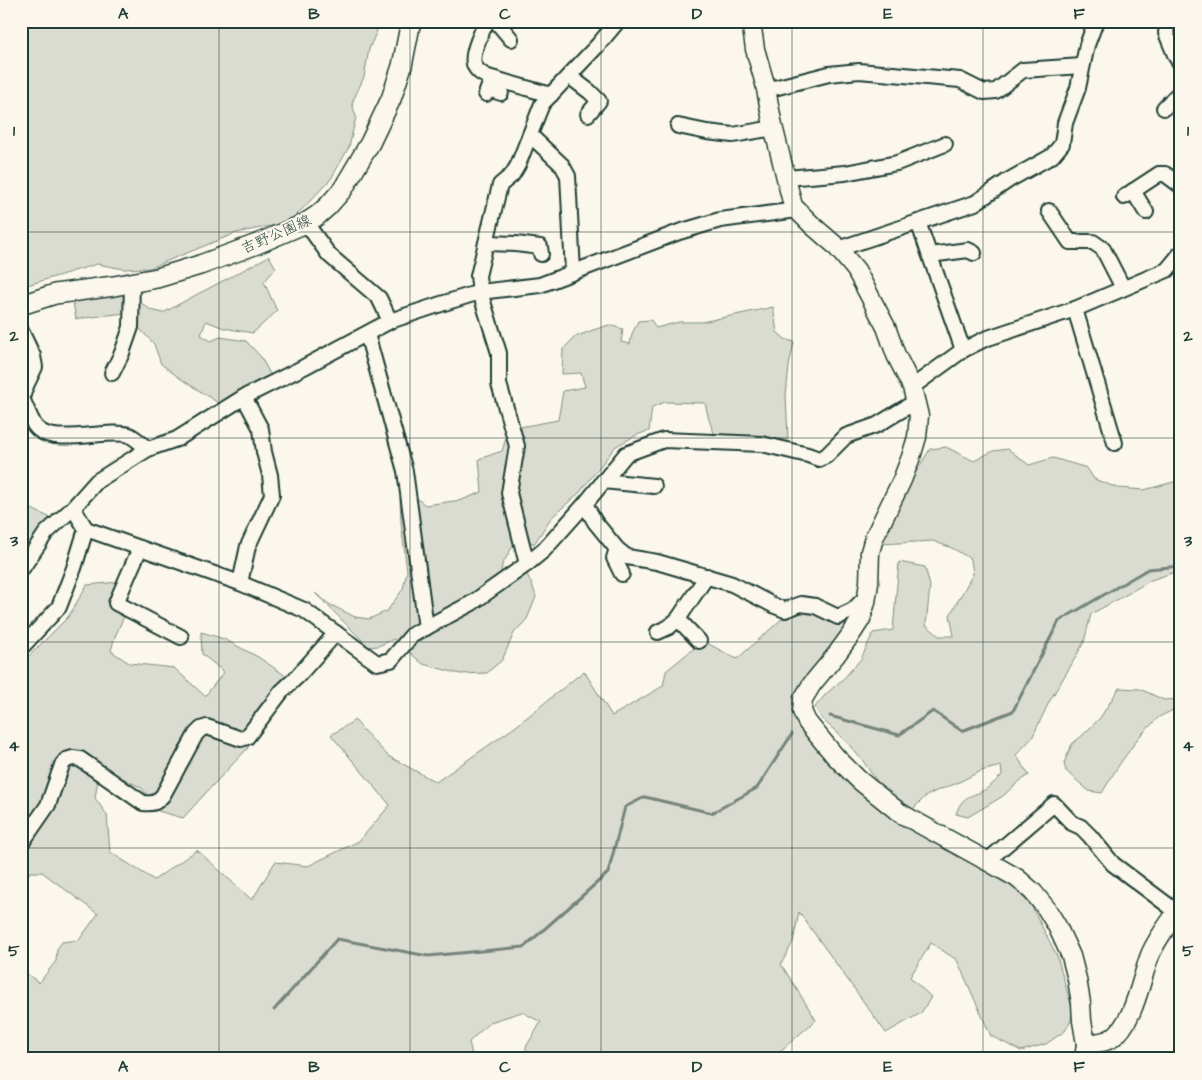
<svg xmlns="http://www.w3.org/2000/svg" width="1202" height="1080" font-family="'Architects Daughter','Klee One',sans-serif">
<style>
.green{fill:#dbdcd1;stroke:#7d8c82}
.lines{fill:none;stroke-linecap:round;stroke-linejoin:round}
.stream{stroke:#74847b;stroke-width:3}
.minor-casing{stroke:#1f3d34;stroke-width:18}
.tertiary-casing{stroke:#1f3d34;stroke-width:21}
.secondary-casing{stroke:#1f3d34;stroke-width:22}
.minor{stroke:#fbf7ec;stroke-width:14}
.tertiary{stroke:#fbf7ec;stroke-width:18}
.secondary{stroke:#fbf7ec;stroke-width:19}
.grid{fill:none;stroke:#1f3d34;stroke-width:1;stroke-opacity:0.55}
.labels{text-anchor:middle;stroke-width:4;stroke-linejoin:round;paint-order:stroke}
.street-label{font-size:15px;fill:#1f3d34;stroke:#fbf7ec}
.neatline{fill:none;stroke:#1f3d34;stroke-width:2}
.grid-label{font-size:16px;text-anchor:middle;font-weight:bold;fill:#1f3d34}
</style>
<rect width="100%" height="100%" fill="#fbf7ec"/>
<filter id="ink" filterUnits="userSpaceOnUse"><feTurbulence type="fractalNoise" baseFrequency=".02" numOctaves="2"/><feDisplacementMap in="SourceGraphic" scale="10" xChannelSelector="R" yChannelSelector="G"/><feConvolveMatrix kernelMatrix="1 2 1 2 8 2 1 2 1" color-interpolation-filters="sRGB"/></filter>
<g filter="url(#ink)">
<g class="green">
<polygon points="21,21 381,21 369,49 364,77 352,103 356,117 349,147 331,179 290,222 236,233 150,268 124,269 97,264 21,287"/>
<path d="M269 256 276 268 264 282 277 311 253 333 224 328 206 321 201 335 211 341 220 337 246 341 261 357 273 380 220 404 181 379 161 364 154 344 125 313 76 319 72 297 122 289 151 310 163 313C198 293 234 276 269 256Z"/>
<polygon points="773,307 777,332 785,339 794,342 789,366 786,395 788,439 748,440 716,438 709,420 705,403 665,402 652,407 649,431 639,434 616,446 580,492 551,518 534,544 519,535 502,565 500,578 526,572 533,587 536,597 527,619 514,633 502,660 487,673 460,674 423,664 394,639 378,646 369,647 315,593 329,604 355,617 369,619 387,611 403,589 407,571 401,523 400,498 406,489 425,505 462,500 482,492 479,459 502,451 509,429 558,420 563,391 585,387 581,373 562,374 563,349 575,337 593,330 609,325 623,329 621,342 630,344 632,334 638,321 651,320 656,328 679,322 702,322"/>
<path d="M946 447 974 461 993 451 1008 449 1029 465 1053 458 1087 468 1094 479 1118 488 1144 490 1181 480V570L1151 580 1124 596 1091 614 1084 642 1070 667 1049 702 1032 738 1016 755 1029 775 1017 783 1003 796 968 817 956 814C963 792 974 798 989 787 994 783 998 779 1002 775L1001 766 981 771 955 784 936 791 926 796 913 809 880 786 863 761 843 738 822 719 815 707 826 694 844 678 861 659 873 633 893 630 899 562 925 567 930 586 926 625 939 636H954L950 615 973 574 971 559 952 548 933 541 881 544 894 495 918 469 930 449Z"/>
<polygon points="21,504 53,519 25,554 21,553"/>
<polygon points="119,582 125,614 114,639 111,651 129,663 174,668 205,696 224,672 202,654 201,632 224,639 258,657 286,676 253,715 248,748 213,785 183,818 158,811 142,788 100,767 95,798 107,815 110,852 154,880 197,850 252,900 275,862 308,866 359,841 390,805 331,735 355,720 363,730 388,756 436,782 515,727 584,671 612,716 663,686 666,671 703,641 737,659 793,609 855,614 853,620 799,692 806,733 984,868 1013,886 1032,907 1057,956 1072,1008 1071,1021 1065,1031 1046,1044 1021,1051 991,1036 957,960 931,943 910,977 931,997 921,1013 886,1033 799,912 793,942 781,964 816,1020 771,1059 527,1059 526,1047 541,1022 522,1012 490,1022 469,1042 473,1059 21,1059 21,969 39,983 56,961 57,949 62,942 79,940 98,914 42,872 30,872 21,887 21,664 68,617 87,585"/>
<polygon points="1119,688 1140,689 1164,700 1181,699 1181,708 1173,710 1159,717 1138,738 1117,768 1102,793 1089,791 1066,771 1064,763 1072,744 1084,734 1100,718"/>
</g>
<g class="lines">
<g class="stream">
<polyline points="830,716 899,735 933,711 962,731 1013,711 1059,621 1148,569 1181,566"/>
<polyline points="274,1010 337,939 428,956 524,947 608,873 625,807 645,797 712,813 757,788 792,734"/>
</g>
<defs>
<g id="minor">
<path d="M487 21C482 31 471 53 474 64 476 71 482 74 488 77L551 95"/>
<polyline points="496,21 511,39"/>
<polyline points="1168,21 1166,33 1176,57 1181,64"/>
<polyline points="569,76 590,92 599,101 588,114"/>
<polyline points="488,89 501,93"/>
<polyline points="766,90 829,74 859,71 960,80 984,92 996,91 1023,70 1082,66"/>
<polyline points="486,94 492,79"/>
<polyline points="1164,108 1181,91"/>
<polyline points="678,126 707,132 733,135 774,128"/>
<polyline points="530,135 562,165 568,176 573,272"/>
<polyline points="786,178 845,173 897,163 945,144"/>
<polyline points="1133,191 1146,212"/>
<polyline points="1124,197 1159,174 1165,174 1181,186"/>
<polyline points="1049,211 1070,242 1093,242 1103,249 1123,288"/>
<polyline points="918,222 963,350"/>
<polyline points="306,223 329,255 379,298 390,321"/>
<polyline points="486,243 516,244 540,247 541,254"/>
<polyline points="838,249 975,203 1009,180 1052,156 1062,144 1065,123 1078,88 1087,45 1096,21"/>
<polyline points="930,255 968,250 974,253"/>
<polyline points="1075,309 1115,443"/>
<path d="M21 331 33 356 35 367 25 388 22 398C26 407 30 418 35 426 51 448 105 428 129 435 135 437 142 445 148 449"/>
<polyline points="367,334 405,471 426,628"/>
<polyline points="112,373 122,353 131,327 132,282"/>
<polyline points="912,387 963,350 985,339 1075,309 1167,270 1181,253"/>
<polyline points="603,481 654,486"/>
<polyline points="73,508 86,529 240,583 304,610 377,663 391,660 412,635 472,603 527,564 544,550 585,504"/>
<polyline points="140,548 116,603 181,637"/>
<polyline points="617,549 614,558 622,574"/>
<polyline points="527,564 509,493 517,446 499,384 499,353 480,292 478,276 500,185 512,175 518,165 542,104 598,45 618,21"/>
<polyline points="21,570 46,533 73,508 97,481 148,449 177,439 244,397 304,367 390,321 441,304 480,292 540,285 679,232 720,220 797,210"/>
<polyline points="240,583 248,546 272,495 270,475 264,452 261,429 244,397"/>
<polyline points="867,596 853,610 838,617 815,606 801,604 785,610 775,606 732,584 657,562 627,557 617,549 595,522 585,504 626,454 664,440 762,444 808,455 819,459 826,456 846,436 877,425 915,402"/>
<polyline points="678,619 699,641"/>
<polyline points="658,632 669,627 678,619 707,576"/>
<polyline points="21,648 59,607 74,568 86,529"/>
<path d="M21 844 48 805 62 765 66 760 73 758 80 759 143 803C154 804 156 803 163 795L196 734 201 729 207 727 241 739 247 737 282 691 297 677 336 633"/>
<polyline points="987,861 1054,804 1072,823 1081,827 1090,836 1113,864 1177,912"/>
</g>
<g id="tertiary">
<polyline points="751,21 755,49 765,84 773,126 793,206 813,226 835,245 856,270 886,327 896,355 912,387 919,416 917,437 911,457 902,480 874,538 870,552 869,583 866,602 861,619 852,633 836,655 812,684 803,699 802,711 807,722 835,756 859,780 900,813 987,861 1017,878 1033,892 1046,908 1057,926 1071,956 1077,979 1081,1003 1082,1021 1086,1044 1084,1059"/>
<path d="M1086 1044C1095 1043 1104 1043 1112 1038 1134 1023 1141 979 1150 955 1157 938 1170 922 1181 906"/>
</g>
<polyline id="secondary" points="21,305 55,294 114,286 157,278 200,265 257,244 306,223 318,215 328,206 343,189 370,143 391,99 402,66 411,21"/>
</defs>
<use href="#minor" class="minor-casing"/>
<use href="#tertiary" class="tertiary-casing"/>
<use href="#secondary" class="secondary-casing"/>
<use href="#minor" class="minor"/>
<use href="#tertiary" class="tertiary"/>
<use href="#secondary" class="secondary"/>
</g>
</g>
<path class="grid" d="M219 21V1059M410 21V1059M601 21V1059M792 21V1059M983 21V1059M21 232H1181M21 438H1181M21 642H1181M21 848H1181"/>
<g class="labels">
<g class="street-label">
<text transform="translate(276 234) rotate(-24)" y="5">吉野公園線</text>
</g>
</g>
<rect width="1202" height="1080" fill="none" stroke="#fbf7ec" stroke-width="55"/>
<rect x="28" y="28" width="1146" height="1024" class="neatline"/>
<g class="grid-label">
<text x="123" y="19">A</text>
<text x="314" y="19">B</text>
<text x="505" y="19">C</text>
<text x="697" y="19">D</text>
<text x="888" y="19">E</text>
<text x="1079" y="19">F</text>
<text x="14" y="136">1</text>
<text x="1188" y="136">1</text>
<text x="14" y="341">2</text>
<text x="1188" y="341">2</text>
<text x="14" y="546">3</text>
<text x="1188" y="546">3</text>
<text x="14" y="751">4</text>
<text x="1188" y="751">4</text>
<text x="14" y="956">5</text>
<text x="1188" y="956">5</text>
<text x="123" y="1072">A</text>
<text x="314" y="1072">B</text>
<text x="505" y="1072">C</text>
<text x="697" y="1072">D</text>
<text x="888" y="1072">E</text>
<text x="1079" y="1072">F</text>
</g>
</svg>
